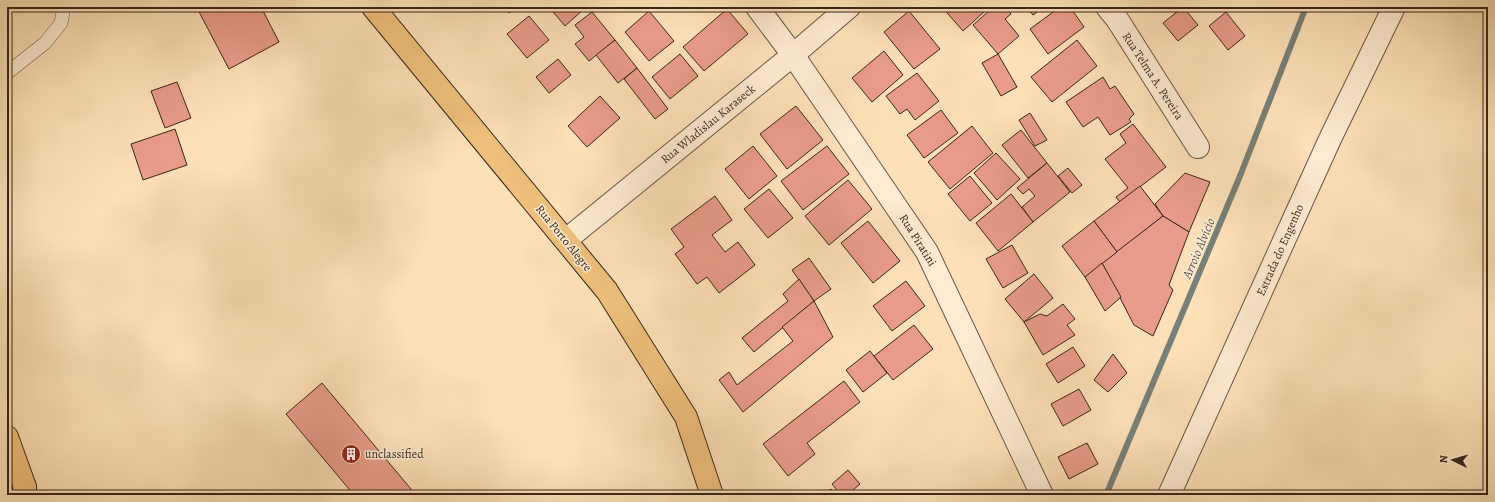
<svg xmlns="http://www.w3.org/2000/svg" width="1495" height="502" font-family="Alegreya,serif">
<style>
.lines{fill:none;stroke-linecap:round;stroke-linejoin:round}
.stream{stroke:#778078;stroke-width:6}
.building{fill:#e99c89;stroke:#38261d}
.lane-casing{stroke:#695444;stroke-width:14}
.street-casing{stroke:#695444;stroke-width:24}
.primary-casing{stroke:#38261d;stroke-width:24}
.highway-casing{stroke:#38261d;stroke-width:24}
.lane{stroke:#feebd1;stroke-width:13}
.street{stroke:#feebd1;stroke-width:22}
.primary{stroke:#eec07c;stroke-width:22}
.highway{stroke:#eec07c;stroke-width:22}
.labels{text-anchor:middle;stroke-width:3;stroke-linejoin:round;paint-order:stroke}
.street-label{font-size:12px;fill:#38261d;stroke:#feebd1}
.poi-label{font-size:12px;fill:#38261d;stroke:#feebd1;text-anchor:start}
.water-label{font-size:13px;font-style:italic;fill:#58534b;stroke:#feebd1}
</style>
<rect width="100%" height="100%" fill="#fde0b8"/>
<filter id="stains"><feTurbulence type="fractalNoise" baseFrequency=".005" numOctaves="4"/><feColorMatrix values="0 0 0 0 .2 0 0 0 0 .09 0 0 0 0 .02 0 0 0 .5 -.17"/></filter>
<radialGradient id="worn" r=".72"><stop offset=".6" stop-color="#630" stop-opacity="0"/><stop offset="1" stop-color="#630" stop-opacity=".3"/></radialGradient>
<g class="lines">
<polyline class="stream" points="1106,495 1240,176 1306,7"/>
</g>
<g class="building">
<polygon points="199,7 261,7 279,42 229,69 197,8"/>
<polygon points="504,7 517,7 509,13"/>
<polygon points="549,7 585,7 585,8 565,26"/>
<polygon points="942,7 982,7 985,11 963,31"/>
<polygon points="985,7 1006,7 1011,14 1005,19 1019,36 998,54 973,25 989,11"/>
<polygon points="1026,7 1044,7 1033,15"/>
<polygon points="1060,7 1070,7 1084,27 1048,54 1030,29"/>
<polygon points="1159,7 1170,7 1162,12"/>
<polygon points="1183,7 1198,25 1178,41 1163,23"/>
<polygon points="727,9 748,34 704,71 683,47"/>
<polygon points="649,11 674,41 649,61 625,32"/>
<polygon points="909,11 940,49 914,69 884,32"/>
<polygon points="592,12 615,40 589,61 575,44 584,37 575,25"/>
<polygon points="1226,12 1245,36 1228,50 1209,26"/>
<polygon points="529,16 549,40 527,58 507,34"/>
<polygon points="615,40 637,68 618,83 596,55"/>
<polygon points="1077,40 1097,66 1052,102 1031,77"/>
<polygon points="884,51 903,75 872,102 852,78"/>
<polygon points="680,54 698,76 670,99 652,77"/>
<polygon points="998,54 1017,87 1001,96 982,63"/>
<polygon points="558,59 571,75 549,93 536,77"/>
<polygon points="637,68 668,109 655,119 624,79"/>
<polygon points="917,73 939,101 915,120 907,109 900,114 886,96"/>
<polygon points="1103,77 1110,89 1115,86 1134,114 1129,119 1131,122 1110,135 1098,117 1083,127 1066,102"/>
<polygon points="177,82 191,118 165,128 151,91"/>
<polygon points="600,96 620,118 587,147 568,126"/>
<polygon points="796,106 823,140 787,169 760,134"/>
<polygon points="941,110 958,133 924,158 907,135"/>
<polygon points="1030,113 1047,140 1035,146 1019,120"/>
<polygon points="1133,124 1166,167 1120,202 1116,197 1128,188 1105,159 1126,143 1120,134"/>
<polygon points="972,126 993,153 950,189 928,162"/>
<polygon points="175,129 187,165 143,180 131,144"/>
<polygon points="1021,130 1047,163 1028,178 1002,145"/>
<polygon points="753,146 777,176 749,199 725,169"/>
<polygon points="827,146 849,174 803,210 781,181"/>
<polygon points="996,153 1020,179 997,200 974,173"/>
<polygon points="1047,163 1070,192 1033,222 1022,207 1035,196 1029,189 1023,194 1017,188"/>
<polygon points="1068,168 1082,185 1072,193 1058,176"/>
<polygon points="1185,173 1210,182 1189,232 1163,216 1155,204"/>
<polygon points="970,176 992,203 970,221 948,194"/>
<polygon points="848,180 872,209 829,245 805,216"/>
<polygon points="1140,186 1163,216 1117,252 1094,221"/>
<polygon points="769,189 793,218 768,238 744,209"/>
<polygon points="1011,194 1033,222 998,251 976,223"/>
<polygon points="715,196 732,220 712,235 725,252 738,242 755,265 719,293 707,277 697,284 675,254 684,247 671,229"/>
<polygon points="1163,216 1189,232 1169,285 1173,290 1153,336 1134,325 1102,263"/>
<polygon points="868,221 900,261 873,283 841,243"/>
<polygon points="1094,221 1117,252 1085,277 1062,246"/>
<polygon points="1012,245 1028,273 1003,288 986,259"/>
<polygon points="809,258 831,289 814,301 792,270"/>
<polygon points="1102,263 1121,297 1105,311 1085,277"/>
<polygon points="1034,274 1053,298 1024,322 1005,299"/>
<polygon points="799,279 814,301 754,352 742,338 788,301 783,294"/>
<polygon points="906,281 925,306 892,331 873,306"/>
<polygon points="814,301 833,337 743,412 719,380 729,372 737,385 793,341 782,327"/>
<polygon points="1063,304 1075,319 1067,325 1075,335 1043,355 1024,322 1040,314 1047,316"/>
<polygon points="914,325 933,349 893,380 874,356"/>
<polygon points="1073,347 1085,366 1058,383 1046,364"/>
<polygon points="870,351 887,373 863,392 846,370"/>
<polygon points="1113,354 1127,373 1108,392 1094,380"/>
<polygon points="844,381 860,402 807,443 815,454 788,476 763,444"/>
<polygon points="322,383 416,495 354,495 286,414"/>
<polygon points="1079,389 1091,410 1063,426 1051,404"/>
<polygon points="1087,443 1098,464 1069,479 1058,457"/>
<polygon points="848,470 860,484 847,495 841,495 832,484"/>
<polygon points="831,489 836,495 823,495"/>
</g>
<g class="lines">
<defs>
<polyline id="lane" points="7,73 45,43 61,23 64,7"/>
<g id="street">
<polyline points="757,7 793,55 927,252 1042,495"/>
<polyline points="1107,7 1117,19 1198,147"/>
<polyline points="566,240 793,55 849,7"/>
<polyline points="1169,495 1330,139 1394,7"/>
</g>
<g id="primary">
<polyline points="373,7 607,291 686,417 712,495"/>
<polyline points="7,437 25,487"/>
</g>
<polyline id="highway" points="23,495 25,487"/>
</defs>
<use href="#lane" class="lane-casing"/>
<use href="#street" class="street-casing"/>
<use href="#primary" class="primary-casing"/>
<use href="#highway" class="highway-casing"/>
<use href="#lane" class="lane"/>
<use href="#street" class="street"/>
<use href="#primary" class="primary"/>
<use href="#highway" class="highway"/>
</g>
<defs>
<symbol id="building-disc" viewBox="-11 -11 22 22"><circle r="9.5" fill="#8f2418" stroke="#feebd1"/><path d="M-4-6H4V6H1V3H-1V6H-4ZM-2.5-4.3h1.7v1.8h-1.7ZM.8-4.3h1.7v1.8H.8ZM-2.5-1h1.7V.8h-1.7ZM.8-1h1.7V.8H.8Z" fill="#fff"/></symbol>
</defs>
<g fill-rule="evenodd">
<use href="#building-disc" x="340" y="443" width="22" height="22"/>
</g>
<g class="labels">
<g class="street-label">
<text transform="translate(1153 76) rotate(57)" y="4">Rua Telma A. Pereira</text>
<text transform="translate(708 124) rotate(-39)" y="4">Rua Wladislau Karaseck</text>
<text transform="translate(564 238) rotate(51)" y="4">Rua Porto Alegre</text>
<text transform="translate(918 240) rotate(58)" y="4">Rua Piratini</text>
<text transform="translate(1280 250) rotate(-66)" y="4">Estrada do Engenho</text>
</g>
<g class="poi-label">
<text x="365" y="458">unclassified</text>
</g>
<g class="water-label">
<text transform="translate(1198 248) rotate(-67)" y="5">Arroio Alvício</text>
</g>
</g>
<rect width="1495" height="502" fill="none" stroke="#fde0b8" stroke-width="24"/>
<rect x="8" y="8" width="1479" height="486" fill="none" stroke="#38261d" stroke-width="2"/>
<rect x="12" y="12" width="1471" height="478" fill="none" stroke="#38261d"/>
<g transform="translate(1453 460) rotate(275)" stroke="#feebd1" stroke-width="3" paint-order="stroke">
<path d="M0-3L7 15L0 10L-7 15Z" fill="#38261d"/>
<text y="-6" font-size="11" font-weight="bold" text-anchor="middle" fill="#38261d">N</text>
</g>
<rect width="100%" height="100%" filter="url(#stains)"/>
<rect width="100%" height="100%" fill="url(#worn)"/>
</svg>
